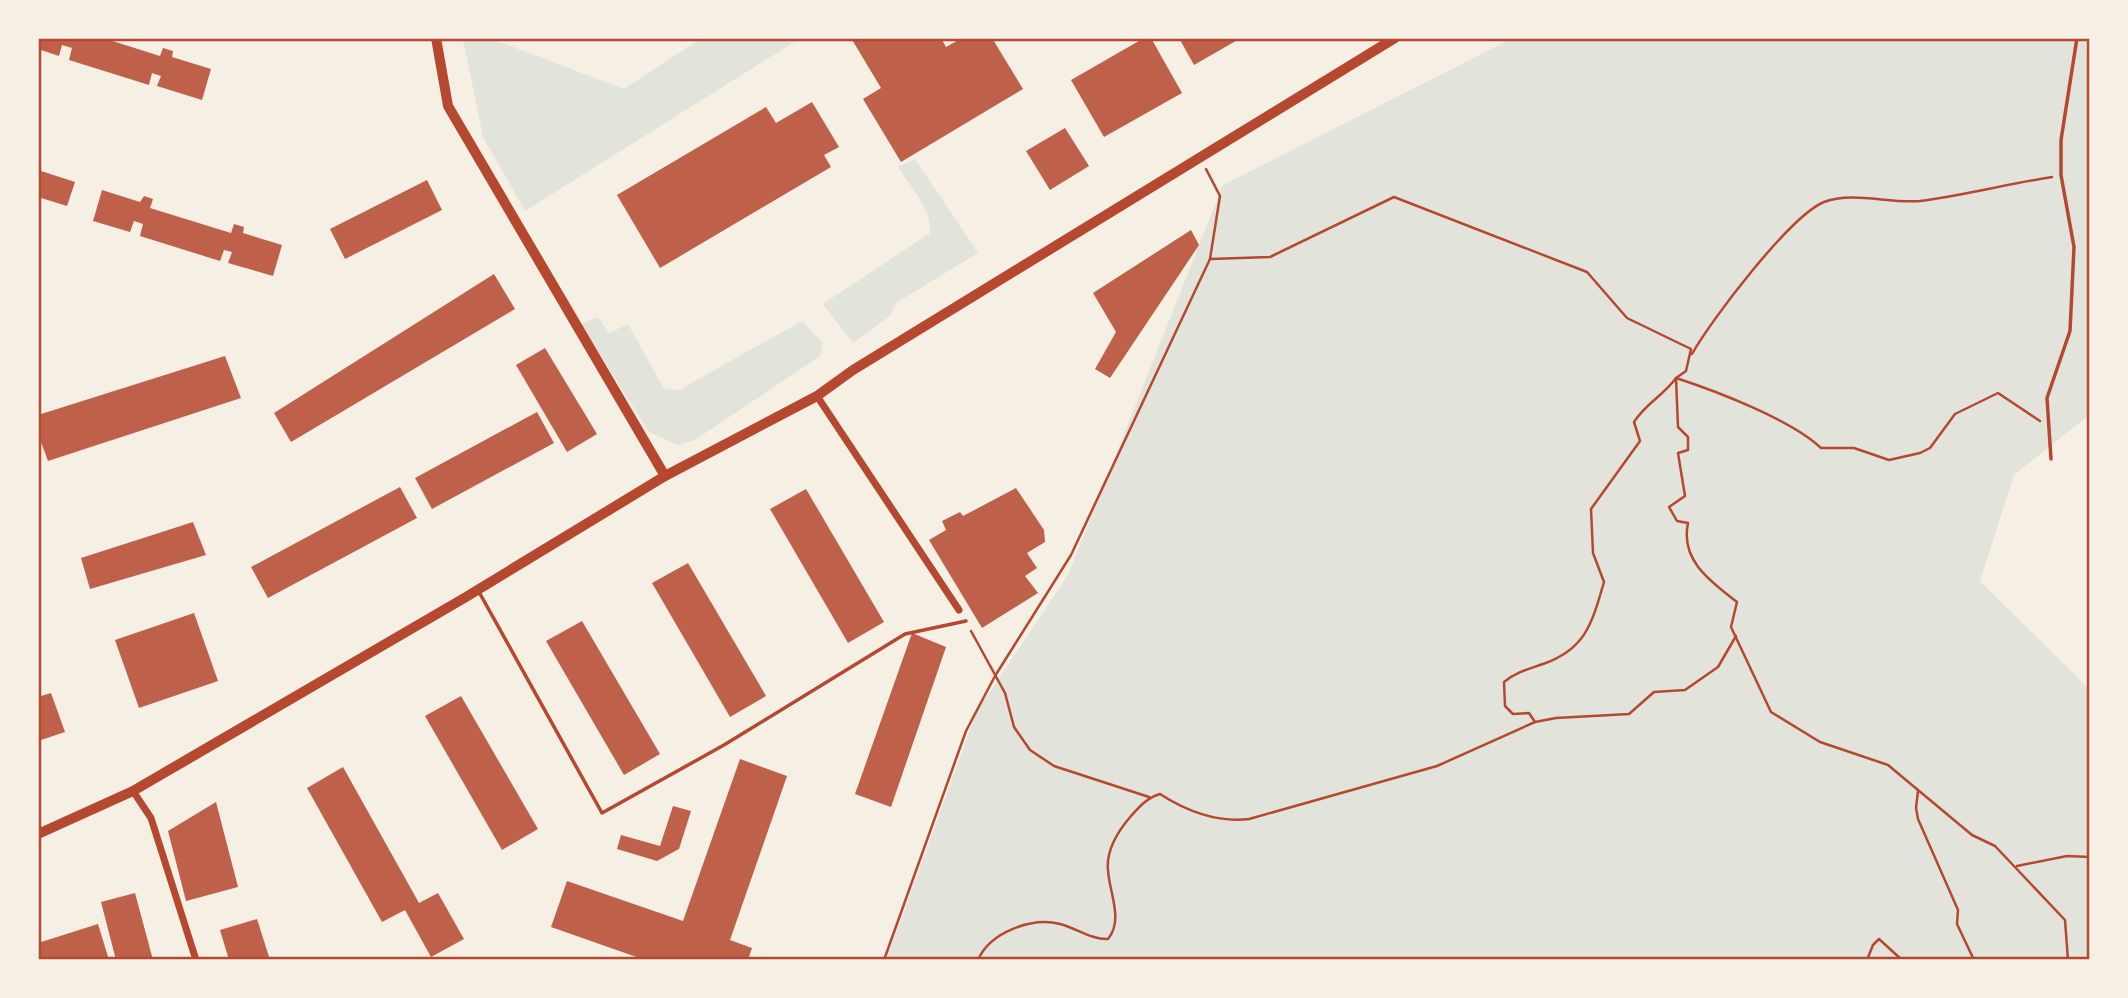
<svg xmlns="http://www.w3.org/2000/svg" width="2128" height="998" font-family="Literata,serif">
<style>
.green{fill:#e2e4dc}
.building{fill:#bf614a}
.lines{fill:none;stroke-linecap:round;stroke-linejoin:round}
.path{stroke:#b5482f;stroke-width:2.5}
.service{stroke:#b5482f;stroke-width:3.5}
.minor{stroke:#b5482f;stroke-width:7}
.tertiary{stroke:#b5482f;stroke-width:10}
.secondary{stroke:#b5482f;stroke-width:10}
.neatline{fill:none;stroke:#b5482f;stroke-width:2.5}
</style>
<rect width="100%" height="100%" fill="#f6efe4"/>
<g class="green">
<polygon points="463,39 492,39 624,89 700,39 799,39 525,211 483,137"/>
<polygon points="1511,39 2085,39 2090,84 2089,415 2014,475 1980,581 2089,689 2089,959 886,960 977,711 1068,575 1223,185"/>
<path d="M915 159 978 253 896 303 890 316 853 343 823 304 930 233C933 210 909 185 898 167Z"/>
<polygon points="598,317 609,333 628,324 664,389 679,390 802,321 823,343 820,356 695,440 678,445 649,432 581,324"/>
</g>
<g class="building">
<polygon points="38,38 103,38 160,56 163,48 173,51 172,57 211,69 202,100 157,86 161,76 152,73 149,85 69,60 72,48 62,45 59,56 38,49"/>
<polygon points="851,38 941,38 946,47 962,38 992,38 1023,89 901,162 863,99 881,88"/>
<polygon points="1144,38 1151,38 1182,93 1104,137 1071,80"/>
<polygon points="1179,38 1241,38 1194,65"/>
<polygon points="812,102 839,147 824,155 831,167 660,268 617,195 766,107 776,123"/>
<polygon points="1065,128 1089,166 1050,190 1026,151"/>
<polygon points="38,170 75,182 67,206 38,197"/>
<polygon points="427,180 442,210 345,259 330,229"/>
<polygon points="102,190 140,202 144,196 153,199 150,208 231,233 234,224 244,227 243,233 282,245 273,276 228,263 232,252 224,250 220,261 140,236 143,224 134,221 130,232 93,221"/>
<polygon points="1191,230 1199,245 1110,378 1095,369 1116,332 1093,293"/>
<polygon points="494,274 515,309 291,442 274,413"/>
<polygon points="545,348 597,434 567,452 516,365"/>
<polygon points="225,356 241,398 48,461 38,434 38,415"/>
<polygon points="537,412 554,443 432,509 415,478"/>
<polygon points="400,487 417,518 268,598 251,567"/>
<polygon points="1016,488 1044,530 1045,542 1027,553 1037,568 1025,576 1038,593 982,628 929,540 946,530 942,521 960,512 963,516"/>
<polygon points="806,489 884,622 848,643 770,509"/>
<polygon points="193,522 206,555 90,589 81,558"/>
<polygon points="688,563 766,696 730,717 652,583"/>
<polygon points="194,613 218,681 139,708 115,640"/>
<polygon points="582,621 660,754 624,775 546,641"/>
<polygon points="912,633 946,647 891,807 855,794"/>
<polygon points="51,693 65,732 38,741 38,697"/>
<polygon points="461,696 538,829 502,850 425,716"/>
<polygon points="740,759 787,776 730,940 752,948 748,960 645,960 551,927 567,881 683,921"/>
<polygon points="343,767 419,903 438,893 464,939 431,957 405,910 382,922 307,788"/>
<polygon points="216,802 238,887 186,901 168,831"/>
<polygon points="673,806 691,811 679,849 657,861 617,849 621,835 660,846"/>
<polygon points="135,893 153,960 116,960 101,902"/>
<polygon points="257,919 270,960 229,960 220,930"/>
<polygon points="98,924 109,960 38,960 38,943"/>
</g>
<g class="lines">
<g class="path">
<path d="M1210 259 1270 257 1394 197 1587 272 1627 318 1691 349 1686 371 1676 378 1678 427 1688 437V450L1678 453 1685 496 1669 507 1677 521 1688 523C1680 560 1710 581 1737 602L1731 627 1771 712 1820 742 1888 765 1972 835 1995 846 2065 920 2068 960"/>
<path d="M1692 354C1711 320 1790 216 1824 202 1853 191 1889 204 1920 201 1964 195 2008 184 2052 177"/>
<polyline points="971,631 1005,693 1014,727 1030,750 1054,766 1149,797"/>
<path d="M1535 722 1529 713 1513 714 1505 706 1504 682C1516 672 1529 669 1543 664 1586 649 1592 623 1604 582L1593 553 1591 509 1640 441 1634 422C1646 403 1663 396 1676 378 1716 391 1792 420 1821 448H1854L1889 460 1920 453 1930 448 1955 414 1998 393 2040 421"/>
<polyline points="1918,791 1916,808 1918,819 1958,910 1957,924 1974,960"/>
<polyline points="2017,866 2067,856 2090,857"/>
<polyline points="884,960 966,731 995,676 1071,555 1210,259 1220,196 1206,169"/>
<path d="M978 960C990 932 1032 917 1060 924 1076 928 1092 940 1108 939 1124 920 1109 892 1108 870 1106 850 1118 831 1131 816 1140 806 1147 798 1160 794 1186 811 1218 823 1249 819L1437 766 1535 722 1556 718 1629 714 1654 692 1685 690 1718 667 1736 636"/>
<polyline points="1867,960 1873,945 1879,939 1902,960"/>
</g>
<g class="service">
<polyline points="2051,459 2047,398 2070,331 2074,247 2061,175 2061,140 2077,38"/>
<polyline points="479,592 602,813 724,745 905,634 966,621"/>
</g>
<g class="minor">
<polyline points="817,396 959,610"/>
<polyline points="133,791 151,818 196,960"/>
</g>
<polyline class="tertiary" points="436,38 448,106 665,476"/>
<polyline class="secondary" points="38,834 133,791 466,597 665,476 817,396 853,370 1395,38"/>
</g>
<rect width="2128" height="998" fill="none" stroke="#f6efe4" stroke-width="80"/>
<rect x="40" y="40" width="2048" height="918" class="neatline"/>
</svg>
